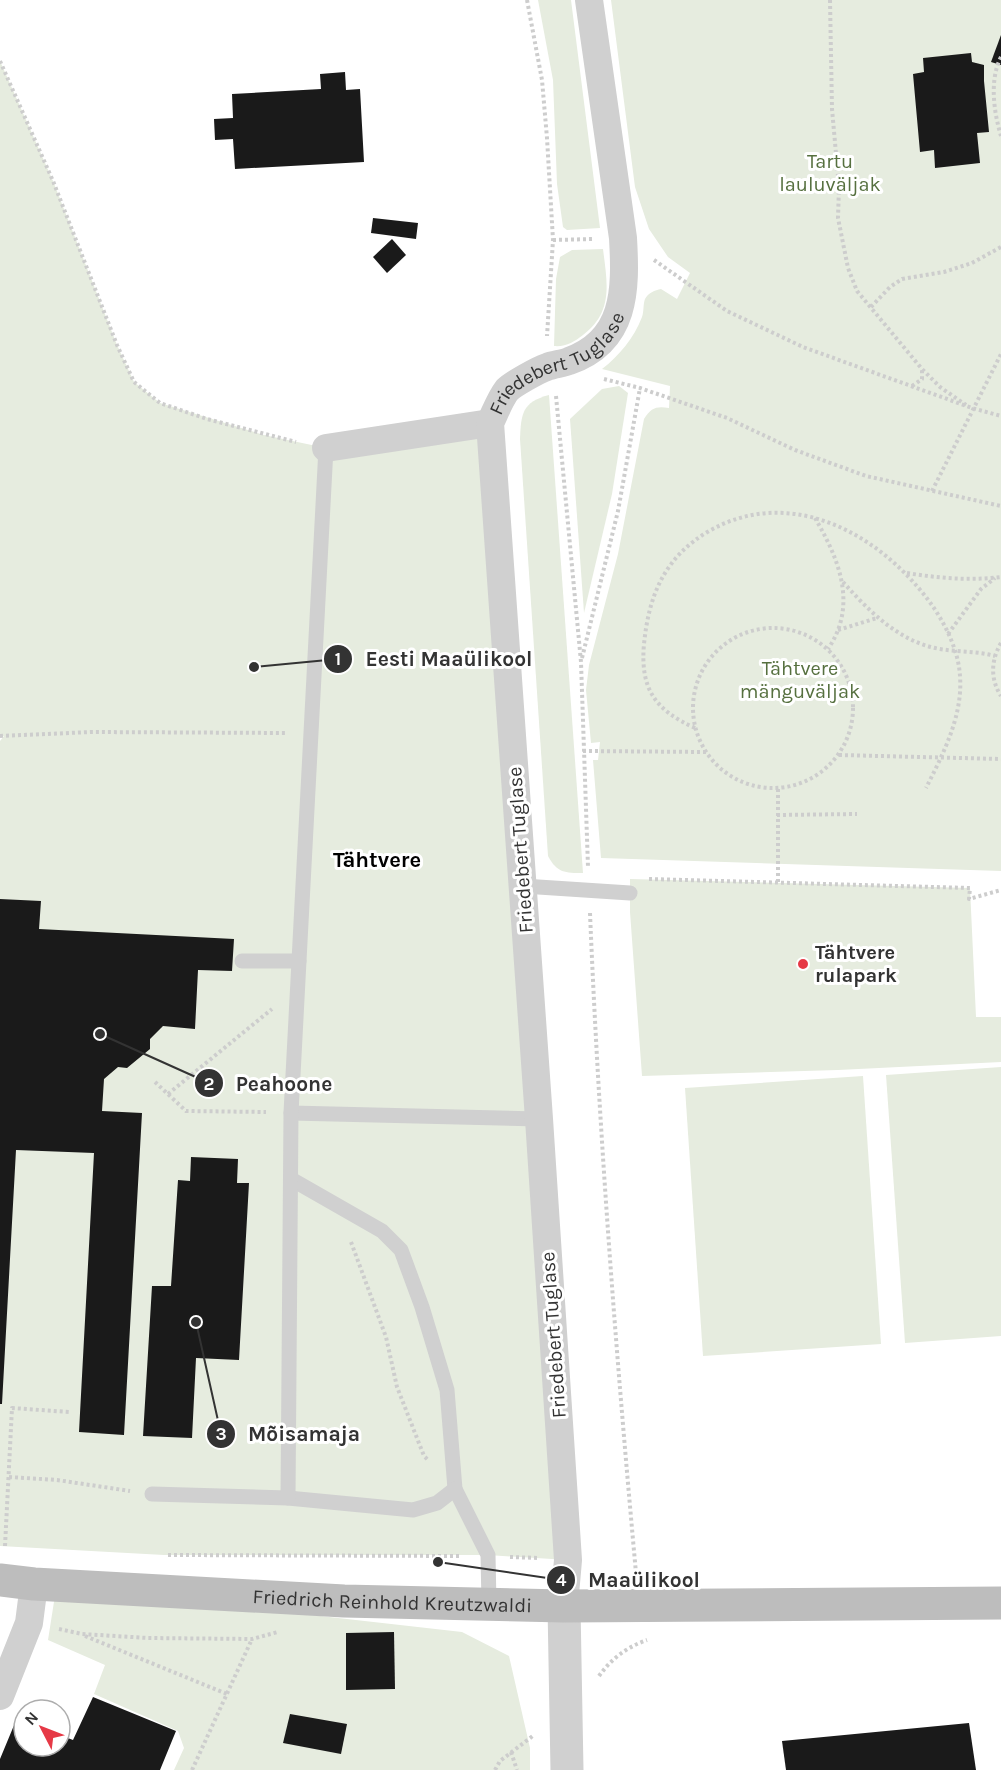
<svg xmlns="http://www.w3.org/2000/svg" width="1001" height="1770" font-family="Karla,sans-serif">
<style>
.green{fill:#e6ecdf}
.building{fill:#1a1a1a}
.lines{fill:none;stroke-linecap:round;stroke-linejoin:round}
.path{stroke:#cdcdcd;stroke-width:4;stroke-dasharray:3 3;stroke-linecap:butt}
.service{stroke:#d0d0d0;stroke-width:15}
.minor{stroke:#d0d0d0;stroke-width:28}
.tertiary{stroke:#d0d0d0;stroke-width:33}
.secondary{stroke:#bdbdbd;stroke-width:33}
.poi-dot{fill:#e63946;stroke:#fff;stroke-width:2}
.labels{text-anchor:middle;stroke-width:6;stroke-linejoin:round;paint-order:stroke}
.park-label{font-size:20px;fill:#56703f;stroke:#fff}
.street-label{font-size:20px;fill:#333;stroke:#fff}
.poi-label{font-size:20px;font-weight:bold;fill:#333;stroke:#fff;text-anchor:start}
.quarter-label{font-size:22px;font-weight:bold;fill:#000;stroke:#fff}
.leader{fill:none;stroke:#333;stroke-width:2}
.callout-dot{fill:#333;stroke:#fff;stroke-width:2}
.mark-label{font-size:18px;text-anchor:middle;font-weight:bold;fill:#fff}
.callout-label{font-size:21px;text-anchor:middle;font-weight:bold;fill:#333;stroke:#fff;stroke-width:6;stroke-linejoin:round;paint-order:stroke}
</style>
<rect width="100%" height="100%" fill="#fff"/>
<g class="green">
<polygon points="538,0 571,0 600,228 567,230 563,227 557,184 553,80"/>
<path d="M611 0H1001V871L601 858 593 760H598L600 742 591 743 586 690 589 665 618 554 644 419C651 408 656 406 669 408L670 386 602 369C619 356 634 338 642 317 644 312 643 304 645 299 648 293 655 290 661 289L677 299 690 273 668 257 649 229 635 187Z"/>
<polygon points="0,61 53,181 117,345 134,382 160,403 264,435 326,448 490,423 568,1560 488,1555 164,1555 0,1546 0,741 4,736 0,736"/>
<path d="M603 249C607 282 614 312 583 335 574 342 566 347 554 346L556 279 560 257 572 250Z"/>
<polygon points="619,386 628,393 612,494 584,613 570,419 602,389"/>
<path d="M549 395 583 873C565 873 557 873 548 856L520 439C521 414 522 402 549 395Z"/>
<polygon points="630,879 970,888 976,1017 1001,1017 1001,1062 838,1070 642,1076 630,912"/>
<polygon points="1001,1067 1001,1336 905,1343 886,1075"/>
<polygon points="863,1076 881,1344 703,1356 685,1088"/>
<polygon points="56,1589 197,1602 462,1632 509,1656 530,1748 530,1770 174,1770 184,1748 178,1731 94,1694 105,1665 48,1640"/>
</g>
<g class="building">
<polygon points="1001,35 1001,65 991,62"/>
<polygon points="971,53 972,62 984,65 984,81 989,132 977,133 980,163 935,168 934,150 920,152 913,74 924,72 923,58"/>
<polygon points="345,72 346,90 360,89 364,162 235,169 233,139 215,140 214,119 233,118 232,94 321,89 320,74"/>
<polygon points="373,218 418,223 416,239 371,233"/>
<polygon points="392,239 406,255 387,273 373,257"/>
<polygon points="0,899 41,901 39,929 234,939 232,971 198,970 195,1029 163,1026 150,1039 150,1049 127,1068 118,1067 104,1079 102,1111 142,1113 124,1435 79,1432 94,1153 16,1150 2,1404 0,1404"/>
<polygon points="191,1157 238,1159 237,1183 249,1183 239,1360 196,1358 192,1438 143,1436 152,1286 171,1286 178,1180 190,1181"/>
<polygon points="394,1632 395,1689 346,1690 346,1633"/>
<polygon points="93,1697 176,1731 160,1770 0,1770 0,1759 17,1718 24,1721 24,1746 60,1746 60,1735 73,1740"/>
<polygon points="290,1714 347,1724 341,1754 283,1743"/>
<polygon points="969,1723 976,1770 786,1770 782,1741"/>
</g>
<g class="lines">
<g class="path">
<polyline points="527,0 542,80 547,138 553,240 547,336"/>
<polyline points="830,0 832,109 839,187 838,218 848,268 857,291 922,369 940,387 966,405"/>
<path d="M1001 57C989 80 994 113 1001 136"/>
<polyline points="0,61 53,181 117,345 134,382 160,403 207,419 296,442"/>
<polyline points="553,240 594,239"/>
<polyline points="654,260 727,311 803,347 972,408 1001,416"/>
<polyline points="871,307 890,287 902,279 944,272 972,263 1001,247"/>
<polyline points="604,379 640,388 727,418 795,450 866,476 1001,506"/>
<polyline points="912,386 922,379 922,370"/>
<polyline points="556,396 581,662 588,867"/>
<polyline points="932,491 1001,354"/>
<path d="M815 518C839 559 858 605 828 649"/>
<path d="M907 573C938 578 969 581 1001 577"/>
<path d="M843 582C869 611 899 642 940 649 958 652 977 651 995 656"/>
<circle cx="773" cy="708" r="80"/>
<polyline points="838,630 877,618"/>
<polyline points="948,634 981,589 995,578"/>
<path d="M1001 643C991 660 990 679 1001 696"/>
<polyline points="582,658 618,511 640,388"/>
<path d="M695 728C655 710 640 689 644 644 649 594 665 557 709 531 783 489 863 525 915 584 937 608 958 643 960 676 963 716 943 754 926 788"/>
<polyline points="0,736 92,732 287,733"/>
<polyline points="583,751 706,752"/>
<polyline points="839,755 1001,759"/>
<polyline points="777,815 857,814"/>
<polyline points="649,879 970,888 969,899 1001,890"/>
<polyline points="778,882 778,788"/>
<path d="M590 913C599 1133 616 1354 636 1573"/>
<polyline points="155,1082 186,1111 266,1112"/>
<polyline points="168,1094 272,1009"/>
<polyline points="351,1242 386,1337 397,1387 424,1456 428,1460"/>
<polyline points="9,1477 57,1480 130,1491"/>
<polyline points="5,1546 12,1408 69,1412"/>
<polyline points="168,1555 461,1556"/>
<polyline points="510,1557 539,1558"/>
<polyline points="59,1629 82,1634 148,1638 252,1639 278,1632"/>
<polyline points="85,1636 227,1694"/>
<path d="M599 1676C611 1659 627 1647 647 1640"/>
<polyline points="511,1752 517,1770"/>
<polyline points="192,1770 252,1639"/>
<polyline points="495,1770 500,1761 534,1735"/>
</g>
<g class="service">
<polyline points="523,886 630,893"/>
<polyline points="242,961 299,961"/>
<polyline points="291,1113 539,1119"/>
<polyline points="291,1179 382,1231 401,1250 422,1307 447,1390 455,1489 488,1555 489,1604"/>
<polyline points="152,1494 288,1498 413,1510 437,1503 455,1489"/>
<polyline points="288,1498 291,1113 326,448"/>
</g>
<g class="minor">
<polyline points="326,448 490,423"/>
<path id="s1" d="M564 1606 568 1560 539 1119 490 423C495 413 500 399 507 390 513 384 538 370 547 367 554 364 562 364 569 361 626 341 626 290 623 238L589 0"/>
<polyline points="0,1696 29,1623 34,1584"/>
</g>
<polyline class="tertiary" points="564,1606 567,1770"/>
<path class="secondary" id="s2" d="M0 1580 34 1584 344 1601 564 1606 1001 1603"/>
</g>
<circle class="poi-dot" cx="803" cy="964" r="6"/>
<g class="labels">
<g class="park-label">
<text x="830" y="168">Tartu<tspan x="830" dy="23">lauluväljak</tspan></text>
<text x="800" y="675">Tähtvere<tspan x="800" dy="23">mänguväljak</tspan></text>
</g>
<g class="street-label">
<text dy="7" stroke="none"><textPath href="#s1" startOffset="1280">Friedebert Tuglase</textPath></text>
<text transform="translate(520 850) rotate(-94)" y="7">Friedebert Tuglase</text>
<text transform="translate(553 1335) rotate(-94)" y="7">Friedebert Tuglase</text>
<text dy="7" stroke="none"><textPath href="#s2" startOffset="393">Friedrich Reinhold Kreutzwaldi</textPath></text>
</g>
<g class="poi-label">
<text x="815" y="959">Tähtvere<tspan x="815" dy="23">rulapark</tspan></text>
</g>
<g class="quarter-label">
<text x="377" y="867">Tähtvere</text>
</g>
</g>
<path class="leader" d="M254 667L338 659M100 1034L209 1083M196 1322L221 1434M438 1562L561 1580"/>
<g class="callout-dot">
<circle cx="254" cy="667" r="6"/>
<circle cx="100" cy="1034" r="6"/>
<circle cx="196" cy="1322" r="6"/>
<circle cx="438" cy="1562" r="6"/>
<circle cx="338" cy="659" r="15"/>
<circle cx="209" cy="1083" r="15"/>
<circle cx="221" cy="1434" r="15"/>
<circle cx="561" cy="1580" r="15"/>
</g>
<g class="mark-label">
<text x="338" y="665">1</text>
<text x="209" y="1090">2</text>
<text x="221" y="1440">3</text>
<text x="561" y="1586">4</text>
</g>
<g class="callout-label">
<text x="449" y="666">Eesti Maaülikool</text>
<text x="284" y="1091">Peahoone</text>
<text x="304" y="1441">Mõisamaja</text>
<text x="644" y="1587">Maaülikool</text>
</g>
<g transform="translate(42 1728) rotate(312)"><circle r="28" fill="#ffffff" stroke="#adadad" stroke-width="1.5"/>
<path d="M0-4.5L10 22L0 15L-10 22Z" fill="#e63946"/>
<text y="-9" font-size="16" font-weight="bold" text-anchor="middle" fill="#333333">N</text>
</g>
</svg>
